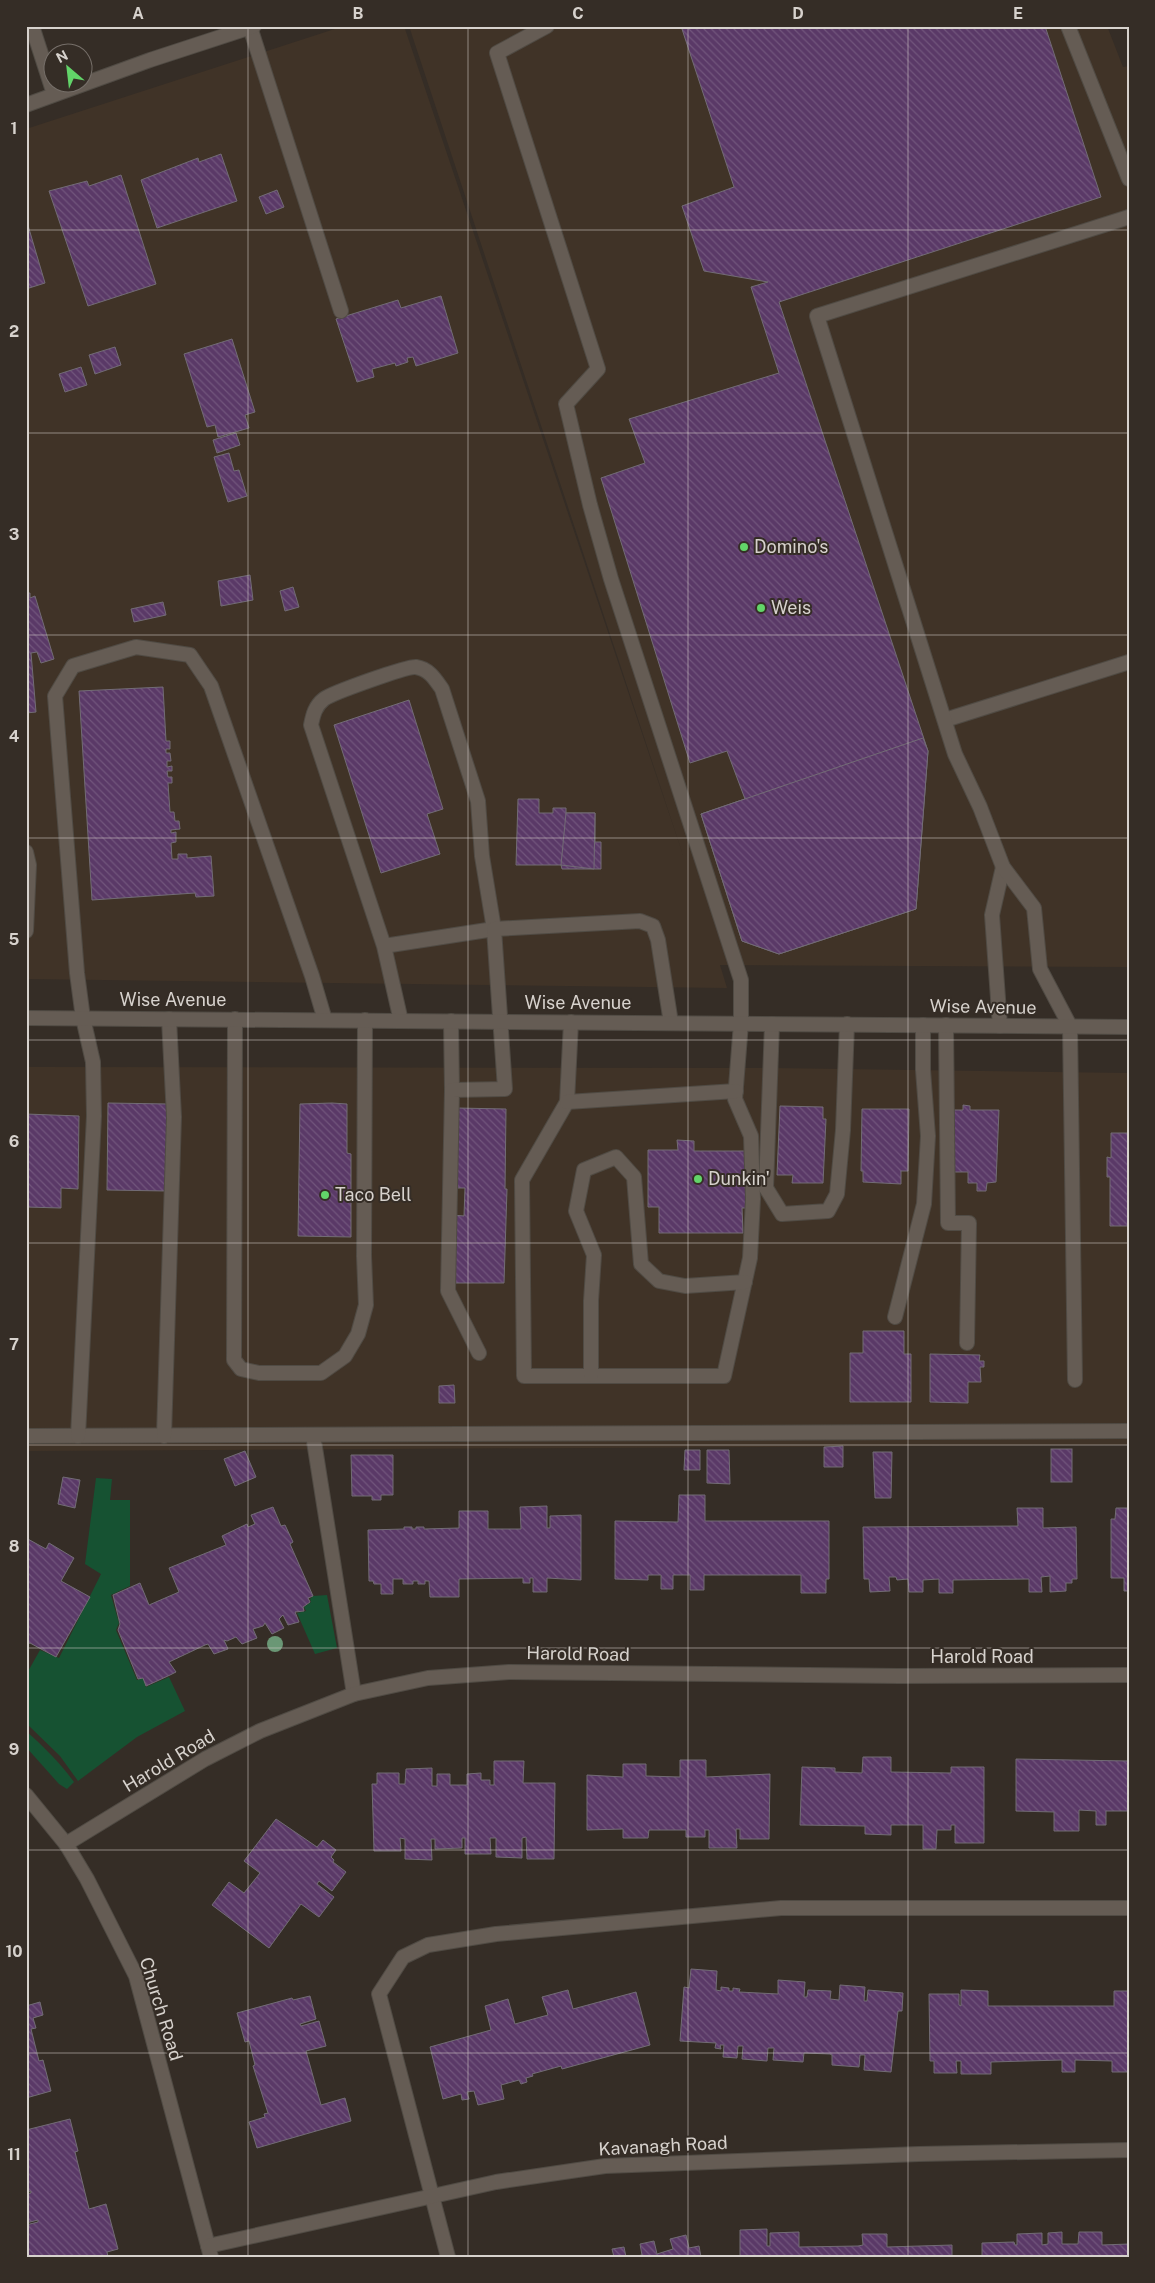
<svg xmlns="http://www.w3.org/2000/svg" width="1155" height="2283" font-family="'Public Sans',sans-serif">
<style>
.built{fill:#403327}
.grass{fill:#165232}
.building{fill:url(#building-back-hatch);stroke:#726c75}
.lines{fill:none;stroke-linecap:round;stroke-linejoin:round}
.service-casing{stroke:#504b44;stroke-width:16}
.minor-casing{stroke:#504b44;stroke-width:16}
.secondary-casing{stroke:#504b44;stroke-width:16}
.service{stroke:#655c54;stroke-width:14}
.minor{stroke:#655c54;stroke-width:14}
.secondary{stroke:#655c54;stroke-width:14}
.tree{fill:#6a9775}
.grid{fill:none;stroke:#d7d2cd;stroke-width:1;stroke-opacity:0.55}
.poi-dot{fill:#62d469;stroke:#352d26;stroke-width:2}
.labels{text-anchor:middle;stroke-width:4;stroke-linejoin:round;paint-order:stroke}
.poi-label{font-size:18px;fill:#d7d2cd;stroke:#352d26;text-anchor:start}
.street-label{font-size:18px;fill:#d7d2cd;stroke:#352d26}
.neatline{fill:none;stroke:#d7d2cd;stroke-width:2}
.grid-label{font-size:16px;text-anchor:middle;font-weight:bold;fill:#d7d2cd}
</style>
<defs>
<pattern id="building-back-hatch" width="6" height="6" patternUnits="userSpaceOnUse" patternTransform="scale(1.25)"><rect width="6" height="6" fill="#5a3967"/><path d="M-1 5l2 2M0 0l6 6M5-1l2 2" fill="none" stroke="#71557c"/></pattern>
</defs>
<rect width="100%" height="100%" fill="#352d26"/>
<g class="built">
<polygon points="344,26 404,26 683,855 409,26 1107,26 1123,67 1129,66 1129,967 720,965 727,988 26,979 26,129"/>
<polygon points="26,1067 772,1068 1129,1073 1129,1445 26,1451"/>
</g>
<g class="grass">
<polygon points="96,1478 112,1479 110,1500 130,1500 130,1586 111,1595 119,1623 116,1630 137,1680 143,1678 146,1687 169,1677 185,1711 137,1737 78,1781 60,1756 26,1723 26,1675 40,1650 59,1658 101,1574 85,1564"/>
<polygon points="327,1595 337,1648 315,1654 297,1613 306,1611 304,1607 311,1602 310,1599 313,1596"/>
<path d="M26 1731C44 1747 60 1763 74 1782L67 1789 59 1784 26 1747Z"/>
</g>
<g class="building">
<polygon points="681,26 1045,26 1101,197 779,302 928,751 916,909 779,954 742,941 701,814 745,799 727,751 690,763 601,478 645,463 629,419 779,373 751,287 768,282 704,271 682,206 734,187"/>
<polygon points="221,154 237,201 157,228 141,180 198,158 199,162"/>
<polygon points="121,175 156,284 88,306 49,191 87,181 89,186"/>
<polygon points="277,190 284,207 266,214 259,197"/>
<polygon points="27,222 45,283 26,289 26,223"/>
<polygon points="441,296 458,353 416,366 413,357 407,358 408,362 396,366 395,363 372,369 374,377 357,382 336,319 398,300 401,308"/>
<polygon points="232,339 255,412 245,415 249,428 218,437 215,425 207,427 184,354"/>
<polygon points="115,347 121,365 95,374 89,355"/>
<polygon points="81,367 87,385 65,392 59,374"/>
<polygon points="236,433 240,445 217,453 213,440"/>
<polygon points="229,453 234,471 239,470 247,496 228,502 214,457"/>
<polygon points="250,575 253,600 221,606 218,581"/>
<polygon points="293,587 299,607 285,611 280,591"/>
<polygon points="26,593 30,593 30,598 35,596 54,659 41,663 37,652 31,653 36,712 26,713"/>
<polygon points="163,602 166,615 134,622 131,609"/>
<polygon points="163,687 166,741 170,741 170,749 166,749 166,753 170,753 171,761 167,761 167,767 172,766 172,771 167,771 168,777 172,777 172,783 168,783 170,812 174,812 175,821 179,821 180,829 171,830 171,833 176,832 176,842 171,843 172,859 178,859 178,854 187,854 187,858 211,856 214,896 196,897 195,893 92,900 79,691"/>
<polygon points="409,700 443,809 427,814 440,854 381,873 334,725"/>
<polygon points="923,738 928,751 916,909 779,954 742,941 701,814"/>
<polygon points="518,799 539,799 539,813 553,813 553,808 566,808 566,813 595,813 595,842 601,842 601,869 562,869 561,865 516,865"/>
<polygon points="566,813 595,813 594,869 561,865"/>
<polygon points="108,1103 168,1104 167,1191 107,1190"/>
<polygon points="332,1103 347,1104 347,1153 351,1154 351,1237 298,1236 300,1104"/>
<polygon points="963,1105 970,1106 970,1110 999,1110 996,1182 987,1183 986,1191 977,1191 977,1183 968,1183 968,1172 952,1172 953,1110 963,1110"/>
<polygon points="780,1106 823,1107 823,1119 826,1119 823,1183 792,1183 793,1175 777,1175"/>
<polygon points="457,1108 506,1109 505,1189 507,1189 504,1283 454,1283 452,1215 464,1216 465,1188 456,1188"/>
<polygon points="862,1109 909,1109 908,1171 901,1171 901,1184 863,1182 863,1171 861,1171"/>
<polygon points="26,1114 79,1116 78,1189 61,1188 61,1208 26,1207"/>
<polygon points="1111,1133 1129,1133 1129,1226 1110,1226 1110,1177 1107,1177 1107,1157 1111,1158"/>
<polygon points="677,1140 694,1141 694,1151 748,1151 747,1208 742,1208 743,1233 659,1233 659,1207 648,1207 648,1150 678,1150"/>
<polygon points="863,1331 904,1331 904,1354 911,1354 911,1402 850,1402 850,1353 863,1353"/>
<polygon points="930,1354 980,1355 979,1361 984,1361 984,1367 980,1367 981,1382 968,1382 968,1403 930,1402"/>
<polygon points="454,1385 455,1403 439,1403 439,1386"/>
<polygon points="843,1446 843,1467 824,1467 824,1447"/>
<rect x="1051" y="1449" width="21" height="33"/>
<polygon points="685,1450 700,1450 700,1470 684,1470"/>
<polygon points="707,1450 729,1450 730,1484 707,1483"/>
<polygon points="245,1451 256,1477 235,1486 224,1459"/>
<polygon points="873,1452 892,1452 891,1498 875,1498"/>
<polygon points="351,1455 393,1455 393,1495 381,1495 381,1500 372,1500 372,1496 352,1496"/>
<polygon points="63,1477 80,1480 75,1508 58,1504"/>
<polygon points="679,1495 705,1495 705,1521 829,1521 829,1579 826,1579 826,1593 801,1593 801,1575 704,1575 704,1590 690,1590 690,1575 673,1575 673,1589 661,1589 661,1575 648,1575 648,1580 615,1579 615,1521 678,1522"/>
<polygon points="547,1506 547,1528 550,1528 550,1516 581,1515 581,1580 547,1578 547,1592 533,1592 533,1578 530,1578 530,1583 523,1583 523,1578 459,1579 459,1597 430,1597 429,1581 425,1581 425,1584 418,1584 418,1581 413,1581 413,1584 403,1584 403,1579 393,1579 393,1594 381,1594 381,1584 374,1584 373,1581 369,1581 368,1530 404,1529 404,1527 412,1527 412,1529 416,1529 416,1527 424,1527 424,1529 459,1528 459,1511 488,1511 488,1529 521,1529 520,1507"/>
<polygon points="273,1507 281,1526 285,1525 293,1542 290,1544 313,1596 308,1598 310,1602 303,1607 304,1611 295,1612 299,1622 288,1625 283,1615 279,1619 284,1628 272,1634 265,1623 263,1626 253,1629 257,1638 242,1644 236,1637 227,1641 224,1640 228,1649 214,1654 208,1644 205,1645 169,1662 176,1672 170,1675 146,1686 143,1678 138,1679 118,1630 120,1624 113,1595 140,1583 149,1605 179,1592 169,1568 226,1545 222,1536 247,1524 248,1527 255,1524 251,1515"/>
<polygon points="1017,1508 1043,1508 1043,1528 1076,1527 1077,1579 1072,1579 1072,1583 1066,1583 1066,1591 1050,1592 1050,1576 1041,1577 1042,1592 1029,1592 1029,1579 953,1580 953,1593 939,1593 939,1579 923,1580 923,1592 909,1592 908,1579 897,1580 896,1577 889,1577 890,1591 870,1592 869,1579 864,1579 863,1527 1018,1526"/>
<polygon points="1116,1508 1129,1508 1129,1591 1124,1591 1124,1578 1111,1578 1111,1519 1115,1519"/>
<polygon points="26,1538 46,1549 49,1543 74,1558 61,1581 90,1597 56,1657 30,1643 26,1645"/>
<polygon points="863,1757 891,1757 891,1772 951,1773 951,1767 984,1767 984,1843 955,1843 955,1825 951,1825 951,1830 937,1830 936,1849 923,1849 923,1825 891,1825 891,1835 865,1834 865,1826 800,1825 802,1767 835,1768 835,1772 862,1773"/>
<polygon points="1016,1759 1129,1761 1129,1811 1106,1811 1106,1825 1096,1825 1096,1811 1079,1810 1079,1831 1054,1831 1054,1812 1016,1811"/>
<polygon points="680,1760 706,1760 706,1777 770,1774 769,1839 740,1839 740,1829 736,1829 737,1848 709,1848 709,1830 705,1830 705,1837 686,1837 686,1830 649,1830 648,1838 623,1838 623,1829 587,1830 587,1775 623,1777 623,1764 646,1764 646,1776 680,1777"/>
<polygon points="494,1761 524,1761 523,1783 555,1783 554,1859 527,1859 526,1837 522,1838 522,1858 496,1857 496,1838 490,1838 491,1854 465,1854 465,1838 462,1838 462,1848 435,1849 435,1839 431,1839 432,1860 405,1859 405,1839 400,1838 401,1851 374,1851 372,1784 377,1784 377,1773 399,1773 399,1784 405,1784 406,1769 432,1768 432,1786 437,1786 437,1774 450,1774 450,1785 467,1785 467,1774 481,1773 481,1780 490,1780 490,1785 494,1785"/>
<polygon points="276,1819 317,1847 323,1840 336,1850 331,1857 334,1860 333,1862 346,1872 332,1891 319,1881 317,1884 334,1897 319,1917 301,1904 269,1948 212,1905 229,1882 244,1893 260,1873 244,1861"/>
<polygon points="691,1969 717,1971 716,1990 721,1991 721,1987 729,1988 729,1991 733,1991 733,1988 740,1989 739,1992 778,1994 778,1980 805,1982 804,1997 807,1997 808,1990 831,1991 830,1999 839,2000 840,1985 865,1987 864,2001 867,2001 868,1990 903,1993 902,2011 898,2011 891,2072 864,2070 865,2055 860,2055 859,2067 832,2065 832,2055 830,2054 804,2053 803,2062 773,2060 774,2048 768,2048 767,2061 742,2059 743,2046 738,2046 737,2058 723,2057 724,2045 720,2045 721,2049 715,2048 716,2043 680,2041 684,1987 689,1988"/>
<polygon points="568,1990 573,2009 636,1992 650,2045 562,2069 561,2066 532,2074 533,2076 526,2078 527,2082 521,2084 519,2080 501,2085 504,2099 478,2105 474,2091 467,2092 469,2099 462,2100 461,2094 443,2099 430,2047 491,2030 485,2006 508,1999 515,2024 548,2015 542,1997"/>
<polygon points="961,1990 988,1991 988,2006 1114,2006 1114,1991 1129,1991 1129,2072 1112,2072 1112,2061 1075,2060 1075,2072 1062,2072 1062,2060 991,2062 991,2074 961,2074 961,2061 956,2061 957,2073 934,2073 934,2061 930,2061 929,1994 959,1994 959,2005 961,2006"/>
<polygon points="310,1996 316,2019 300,2024 301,2026 319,2021 326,2046 306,2051 321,2105 345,2098 351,2121 257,2148 249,2122 265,2117 264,2114 268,2113 253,2066 255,2065 249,2041 245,2042 237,2013 292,1998 293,2000"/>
<polygon points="40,2002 43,2015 33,2018 36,2028 31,2029 39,2061 43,2060 51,2091 26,2098 26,2006"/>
<polygon points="70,2119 78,2151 75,2152 89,2209 106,2204 118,2249 107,2252 108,2257 26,2257 26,2225 38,2222 38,2220 26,2223 26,2194 31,2193 31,2191 26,2192 26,2130"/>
<polygon points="767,2229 767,2246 770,2246 770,2233 799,2232 799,2247 858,2246 863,2245 862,2234 887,2234 887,2247 952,2245 952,2257 740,2257 740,2230"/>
<polygon points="1062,2232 1062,2244 1078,2244 1079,2232 1102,2232 1102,2245 1129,2244 1129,2257 982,2257 982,2243 1014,2242 1015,2245 1017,2245 1017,2234 1042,2233 1042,2245 1048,2244 1048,2233"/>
<polygon points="686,2235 689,2248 699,2246 701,2257 631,2257 642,2255 640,2244 654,2241 657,2254 673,2249 670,2239"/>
<polygon points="624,2247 626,2257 614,2257 612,2249"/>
</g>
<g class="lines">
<defs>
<g id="service">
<polyline points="547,26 497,53 598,369 566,404 590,505 611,579 741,980 741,1023 735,1099 751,1136 753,1199 750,1258 724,1376 524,1376 522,1180 567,1102 571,1022"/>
<polyline points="1068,26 1129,179"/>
<polyline points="250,27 341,311"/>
<polyline points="945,720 1129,662"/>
<polyline points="26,852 29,865 26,931"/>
<path d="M384 946 494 929 482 856 478 801 442 689C435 679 429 669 416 667 407 666 332 693 324 699 315 706 313 715 311 725L384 946 401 1021"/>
<polyline points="235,1019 234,1360 241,1369 259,1373 321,1373 345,1356 358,1334 366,1305 364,1256 365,1020"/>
<polyline points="451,1021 452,1090"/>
<polyline points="772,1024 766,1188 782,1214 828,1211 837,1194 843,1130 847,1024"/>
<polyline points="946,1025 948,1223 969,1223 967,1343"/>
<polyline points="1000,1026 992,915 1003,867"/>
<polyline points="567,1102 736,1091"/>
<polyline points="895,1317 924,1204 928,1136 923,1070 923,1025"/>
<polyline points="479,1353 448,1291 452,1090 505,1089 494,929 640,921 653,926 658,940 671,1023"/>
<polyline points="591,1375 591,1301 594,1255 576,1211 584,1170 616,1157 634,1177 641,1264 659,1281 685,1286 745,1282"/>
<polyline points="1075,1380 1070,1026 1040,969 1034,908 1003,867 980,807 955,754 817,316 1129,217"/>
<polyline points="313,1435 354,1694"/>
<polyline points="26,1436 1129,1431"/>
<polyline points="78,1436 94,1116 93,1062 83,1018 77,973 55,696 73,666 136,647 190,655 211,686 312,976 325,1020"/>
<polyline points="164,1436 174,1117 169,1019"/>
<polyline points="448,2257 379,1994 403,1957 428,1945 496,1934 781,1908 1129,1908"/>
</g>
<g id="minor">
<polyline points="32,26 54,94"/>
<polyline points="26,105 150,60 254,26"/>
<polyline points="26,1795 66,1844 87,1879 136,1976 211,2257"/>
<polyline points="66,1844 205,1759 260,1731 354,1694 428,1678 509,1672 899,1676 1129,1675"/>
<polyline points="208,2246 496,2182 605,2166 919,2154 1129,2150"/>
</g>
<polyline id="secondary" points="26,1018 1129,1027"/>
</defs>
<use href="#service" class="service-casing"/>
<use href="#minor" class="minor-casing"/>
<use href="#secondary" class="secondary-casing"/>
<use href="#service" class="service"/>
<use href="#minor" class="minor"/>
<use href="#secondary" class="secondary"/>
</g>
<circle class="tree" cx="275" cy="1644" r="8"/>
<path class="grid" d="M248 26V2257M468 26V2257M688 26V2257M908 26V2257M26 230H1129M26 433H1129M26 635H1129M26 838H1129M26 1040H1129M26 1243H1129M26 1445H1129M26 1648H1129M26 1850H1129M26 2053H1129"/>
<g class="poi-dot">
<circle cx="744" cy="547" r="5"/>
<circle cx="761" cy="608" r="5"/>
<circle cx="698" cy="1179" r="5"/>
<circle cx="325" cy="1195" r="5"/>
</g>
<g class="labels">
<g class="poi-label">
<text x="754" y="553">Domino's</text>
<text x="771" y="614">Weis</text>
<text x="708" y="1185">Dunkin'</text>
<text x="335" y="1201">Taco Bell</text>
</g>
<g class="street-label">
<text x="173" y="1006">Wise Avenue</text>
<text x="578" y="1009">Wise Avenue</text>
<text transform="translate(983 1007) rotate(1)" y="6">Wise Avenue</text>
<text transform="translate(578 1654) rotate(1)" y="6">Harold Road</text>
<text x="982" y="1663">Harold Road</text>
<text transform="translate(169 1761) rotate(-31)" y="6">Harold Road</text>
<text transform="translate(161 2009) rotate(73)" y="6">Church Road</text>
<text transform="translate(663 2146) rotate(-3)" y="6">Kavanagh Road</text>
</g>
</g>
<rect width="1155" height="2283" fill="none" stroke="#352d26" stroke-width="55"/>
<g transform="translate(68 68) rotate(332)"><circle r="24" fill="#352d26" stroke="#766f69"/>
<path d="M0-4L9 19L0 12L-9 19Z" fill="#62d469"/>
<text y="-8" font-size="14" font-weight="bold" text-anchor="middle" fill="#d7d2cd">N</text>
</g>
<rect x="28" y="28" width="1100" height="2228" class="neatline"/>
<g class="grid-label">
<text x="138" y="19">A</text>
<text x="358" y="19">B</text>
<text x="578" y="19">C</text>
<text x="798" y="19">D</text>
<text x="1018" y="19">E</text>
<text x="14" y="134">1</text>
<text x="14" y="337">2</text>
<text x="14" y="540">3</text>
<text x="14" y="742">4</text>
<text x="14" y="945">5</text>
<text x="14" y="1147">6</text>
<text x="14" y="1350">7</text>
<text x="14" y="1552">8</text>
<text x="14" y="1755">9</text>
<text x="14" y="1957">10</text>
<text x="14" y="2160">11</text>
</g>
</svg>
